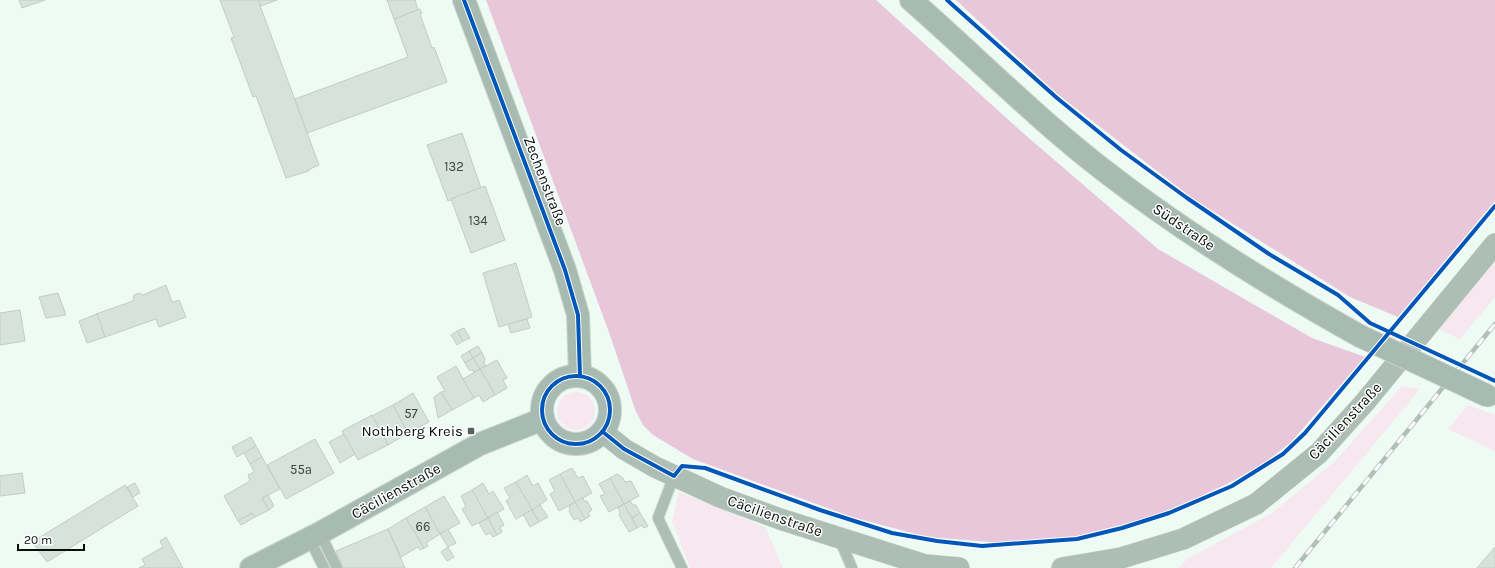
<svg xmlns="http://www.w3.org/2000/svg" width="1495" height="568" font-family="Karla,sans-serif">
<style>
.green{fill:#f7e8f0}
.forest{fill:#e8c7da}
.building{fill:#d7e2dc;stroke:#c2cdc7}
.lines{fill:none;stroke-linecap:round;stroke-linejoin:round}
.lane-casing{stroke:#cad4cf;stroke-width:12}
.street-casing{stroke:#cad4cf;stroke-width:22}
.secondary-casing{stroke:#cad4cf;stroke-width:24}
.lane{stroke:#adbeb5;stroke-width:10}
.street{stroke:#adbeb5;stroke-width:21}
.secondary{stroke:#a8bbb3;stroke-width:22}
.rail-casing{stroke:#b2beb8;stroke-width:4.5}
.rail{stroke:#fff;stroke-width:3;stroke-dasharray:9;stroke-linecap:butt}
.secondary-bridge-casing{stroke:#cad4cf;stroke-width:24;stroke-linecap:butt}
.secondary-bridge{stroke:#a8bbb3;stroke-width:22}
.cycleway-casing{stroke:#fff;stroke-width:6}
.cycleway{stroke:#0057b8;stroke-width:4}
.poi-dot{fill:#57625c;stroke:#fff;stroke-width:1.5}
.labels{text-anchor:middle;stroke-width:3;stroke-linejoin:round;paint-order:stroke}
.number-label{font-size:13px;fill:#3c4741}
.street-label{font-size:15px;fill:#05100a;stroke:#fff}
.poi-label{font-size:15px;fill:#05100a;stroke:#fff;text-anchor:end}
</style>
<rect width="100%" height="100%" fill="#eefaf4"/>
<g class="green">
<polygon points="1495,262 1495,297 1460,339 1439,329"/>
<polygon points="1402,386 1420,389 1271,568 1179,568 1187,559 1272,513 1335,461"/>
<circle cx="576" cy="411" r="19"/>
<polygon points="1468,405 1495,415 1495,451 1448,429"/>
<polygon points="679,492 765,527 783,568 690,568 672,521"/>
</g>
<g class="forest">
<polygon points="486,0 876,0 1023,133 1158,249 1312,338 1365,357 1292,441 1266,462 1233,481 1189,502 1148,518 1077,536 1005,543 927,537 852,517 693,459 653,435 643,425 636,412 610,335"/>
<polygon points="956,0 1495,0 1495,201 1398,317 1350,297 1192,198 1056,93"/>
</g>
<g class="building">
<polygon points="19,0 45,0 22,8"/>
<polygon points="220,0 258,0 319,165 308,170 309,171 286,178 256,96 253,97 231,38 234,37"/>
<polygon points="258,0 277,0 261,6"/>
<polygon points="387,0 415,0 418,10 394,19"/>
<polygon points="420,9 422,13 420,14 432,48 434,47 447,82 307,133 295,99 408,57 394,19"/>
<polygon points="462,133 481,188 448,201 427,145"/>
<polygon points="485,186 505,240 471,253 451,199"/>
<polygon points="516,263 532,317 499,327 483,273"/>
<polygon points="166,285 172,302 179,300 186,317 159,327 156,319 105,337 96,314 133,301 134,295 139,293 143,295"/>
<polygon points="58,293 66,315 46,318 39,297"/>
<polygon points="20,310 25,341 0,345 0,313"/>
<polygon points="97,314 105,337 87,343 79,321"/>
<polygon points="527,319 530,328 511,333 508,324"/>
<polygon points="464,328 470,338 463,341 457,331"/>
<polygon points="457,331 463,341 457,345 451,335"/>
<polygon points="478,346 482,353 473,358 469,351"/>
<polygon points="469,351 473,358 465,363 461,356"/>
<polygon points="482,353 485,359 484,363 486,366 480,369 473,358"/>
<polygon points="473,358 480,369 474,373 473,370 469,370 465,363"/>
<polygon points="497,360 507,378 503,380 507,388 495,395 480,369"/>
<polygon points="456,366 474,398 452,410 441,392 445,391 437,377"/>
<polygon points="480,369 495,395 483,402 479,395 474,398 463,379"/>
<polygon points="441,392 452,410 438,418 434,397"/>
<polygon points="413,393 429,422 408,433 393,405"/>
<polygon points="393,405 408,433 388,445 372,416"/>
<polygon points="372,415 388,445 358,460 342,431"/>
<polygon points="344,434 355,454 340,463 329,442"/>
<polygon points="251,437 256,446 237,457 232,447"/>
<polygon points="315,439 334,473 286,499 267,465"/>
<polygon points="256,446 262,457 250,464 244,453"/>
<polygon points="262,457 280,489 262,498 269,510 255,517 252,513 238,521 224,496 250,481 248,475 254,472 250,464"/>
<polygon points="572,468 578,478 583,476 592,493 575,502 560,474"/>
<polygon points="22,473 25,493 0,496 0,476"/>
<polygon points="560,474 575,502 559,511 550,494 555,491 549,480"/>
<polygon points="617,474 622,477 625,482 631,481 639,496 624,504 610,478"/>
<polygon points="527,475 533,486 538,483 547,500 532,510 516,482"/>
<polygon points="610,478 624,504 609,512 600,496 605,494 599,484"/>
<polygon points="516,482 532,510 516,519 506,501 510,498 504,488"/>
<polygon points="135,483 140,493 133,497 127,487"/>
<polygon points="483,483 489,494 493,491 504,509 488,518 472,490"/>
<polygon points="125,485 138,506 47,562 32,542"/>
<polygon points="472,490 488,518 472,526 462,509 466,507 461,496"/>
<polygon points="268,495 274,506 269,510 262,498"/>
<polygon points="444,496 460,523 440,534 425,507"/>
<polygon points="583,498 584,501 587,501 592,510 588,513 590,516 585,519 575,502"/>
<polygon points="630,501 633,505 636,505 640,513 632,518 624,504"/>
<polygon points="575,502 585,519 580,522 578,518 574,520 569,511 570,509 569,506"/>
<polygon points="624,504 637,528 629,532 619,515 620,512 618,508"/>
<polygon points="540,505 548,517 539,522 532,510"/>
<polygon points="425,507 440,534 426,543 428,546 424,548 406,518"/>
<polygon points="532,510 539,522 530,527 523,514"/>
<polygon points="497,512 504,525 500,527 502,532 497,535 488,518"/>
<polygon points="252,513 255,517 241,525 238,521"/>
<polygon points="640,513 648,526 644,528 642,525 637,528 632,518"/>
<polygon points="406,518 424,548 420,550 418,547 401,557 388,529"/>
<polygon points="488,518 497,535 493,537 490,533 486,535 479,523"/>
<polygon points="388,529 405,568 343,568 336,551"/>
<polygon points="448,529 456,543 448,547 440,534"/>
<polygon points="166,537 183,568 139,568 145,565 142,559 163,547 160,541"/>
<polygon points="448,547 454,557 447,561 441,552"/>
<polygon points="1495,547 1495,568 1477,568"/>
</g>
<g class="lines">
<defs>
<g id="lane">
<polyline points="674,476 658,518 682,568"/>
<polyline points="320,533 337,568"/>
<polyline points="309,538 324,568"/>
<polyline points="839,538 852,568"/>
</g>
<g id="street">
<polyline points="603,432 624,449 655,467 720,497 780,519 925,565 959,568"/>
<polyline points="1062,568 1121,558 1183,539 1256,504 1319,453 1365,402 1495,244"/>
</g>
<g id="secondary">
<polyline points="464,0 565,270 578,315 580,376"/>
<path d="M911 0C976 57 1037 119 1106 172 1186 234 1272 287 1360 336"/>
<circle cx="576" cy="410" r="34"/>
<polyline points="251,568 320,533 480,444 543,419"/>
</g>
</defs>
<use href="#lane" class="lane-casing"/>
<use href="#street" class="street-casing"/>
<use href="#secondary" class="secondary-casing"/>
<use href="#lane" class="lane"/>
<use href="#street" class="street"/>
<use href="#secondary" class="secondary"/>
<defs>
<polyline id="rail" points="1295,568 1495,324"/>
</defs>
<use href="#rail" class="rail-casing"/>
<use href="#rail" class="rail"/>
<defs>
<polyline id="secondary-bridge" points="1360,336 1488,396"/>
</defs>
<use href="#secondary-bridge" class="secondary-bridge-casing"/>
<use href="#secondary-bridge" class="secondary-bridge"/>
<defs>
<g id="cycleway">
<polyline points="464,0 565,270 578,315 580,376"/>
<polyline points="947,0 1057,98 1121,150 1187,198 1269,254 1338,295 1370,323 1495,381"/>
<circle cx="576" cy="410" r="34"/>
<polyline points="603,432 624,449 674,476 682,466 705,468 820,510 892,533 937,541 982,546 1077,539 1122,528 1169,513 1232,486 1283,454 1305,433 1495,206"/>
</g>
</defs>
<use href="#cycleway" class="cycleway-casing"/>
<use href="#cycleway" class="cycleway"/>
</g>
<rect class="poi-dot" x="467" y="427" width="8" height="8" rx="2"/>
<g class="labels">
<g class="number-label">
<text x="454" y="171">132</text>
<text x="478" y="225">134</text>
<text x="411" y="418">57</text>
<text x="301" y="474">55a</text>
<text x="423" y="531">66</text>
</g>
<g class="street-label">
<text transform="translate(545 181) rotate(69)" y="5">Zechenstraße</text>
<text transform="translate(1184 227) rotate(34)" y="5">Südstraße</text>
<text transform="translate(1345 421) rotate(-47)" y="5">Cäcilienstraße</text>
<text transform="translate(396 491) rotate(-29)" y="5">Cäcilienstraße</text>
<text transform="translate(775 516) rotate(19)" y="5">Cäcilienstraße</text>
</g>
<g class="poi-label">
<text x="463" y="436">Nothberg Kreis</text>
</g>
</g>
<path d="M18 544v6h66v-6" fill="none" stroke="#05100a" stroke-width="2"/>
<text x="24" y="544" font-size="12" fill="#05100a" stroke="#ffffff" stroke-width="3" paint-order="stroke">20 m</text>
</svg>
